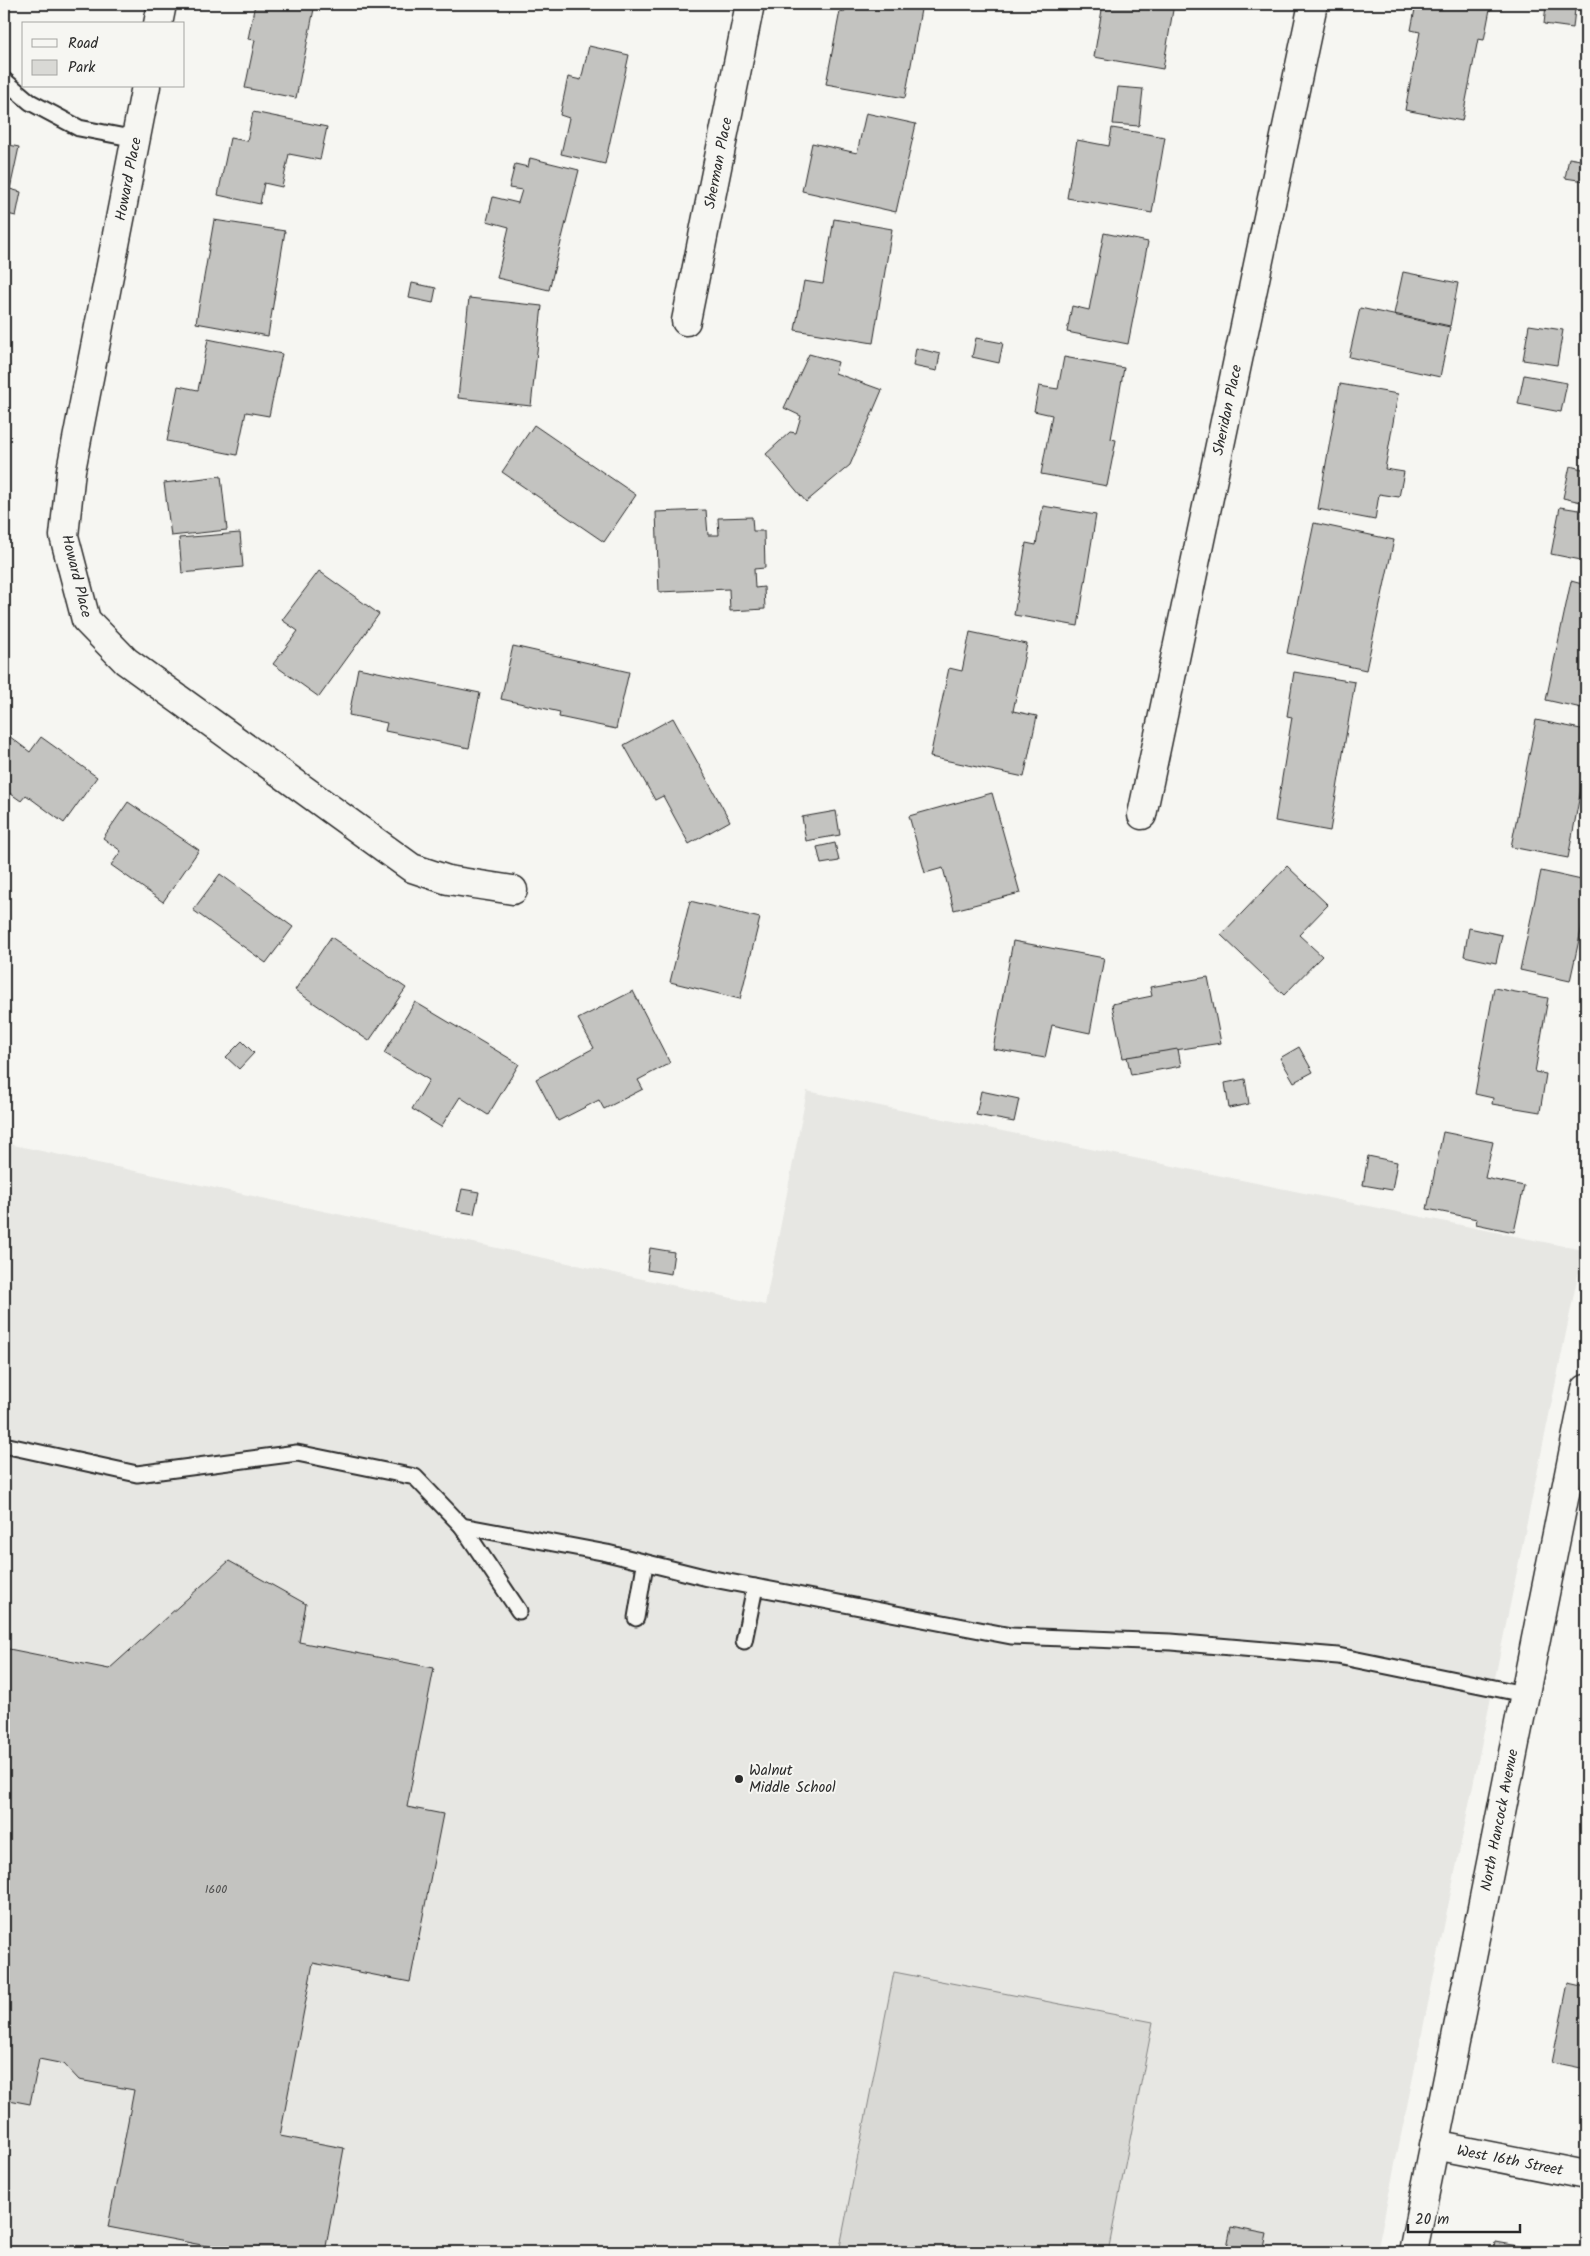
<svg xmlns="http://www.w3.org/2000/svg" width="1590" height="2256" font-family="Kalam,sans-serif">
<style>
.built{fill:#e7e7e3}
.green{fill:#d9d9d5;stroke:#828280}
.building{fill:#c3c3c0;stroke:#2b2b2b}
.lines{fill:none;stroke-linecap:round;stroke-linejoin:round}
.service-casing{stroke:#2b2b2b;stroke-width:19}
.minor-casing{stroke:#2b2b2b;stroke-width:31}
.service{stroke:#f6f6f2;stroke-width:15}
.minor{stroke:#f6f6f2;stroke-width:28}
.poi-dot{fill:#2b2b2b;stroke:#f6f6f2;stroke-width:2}
.labels{text-anchor:middle;stroke-width:4;stroke-linejoin:round;paint-order:stroke}
.number-label{font-size:12px;fill:#515150}
.street-label{font-size:15px;fill:#2b2b2b;stroke:#f6f6f2}
.poi-label{font-size:15px;fill:#2b2b2b;stroke:#f6f6f2;text-anchor:start}
</style>
<rect width="100%" height="100%" fill="#f6f6f2"/>
<filter id="ink" filterUnits="userSpaceOnUse"><feTurbulence type="fractalNoise" baseFrequency=".02" numOctaves="2"/><feDisplacementMap in="SourceGraphic" scale="10" xChannelSelector="R" yChannelSelector="G"/><feConvolveMatrix kernelMatrix="1 2 1 2 8 2 1 2 1" color-interpolation-filters="sRGB"/></filter>
<g filter="url(#ink)">
<polygon class="built" points="807,1091 1583,1250 1377,2252 4,2252 4,1143 765,1305"/>
<polygon class="green" points="894,1972 1153,2022 1108,2252 839,2252"/>
<g class="building">
<polygon points="255,4 315,4 296,98 245,88 255,40 248,39"/>
<polygon points="846,4 922,4 905,98 826,84 840,11 845,12"/>
<polygon points="1103,4 1174,4 1163,69 1094,57"/>
<polygon points="1416,4 1491,4 1484,40 1478,39 1462,121 1405,110 1420,32 1411,30"/>
<polygon points="1546,5 1575,9 1573,28 1544,24"/>
<polygon points="589,46 629,55 605,164 561,154 569,118 560,115 568,77 581,80"/>
<polygon points="1118,87 1143,89 1139,126 1113,124"/>
<polygon points="253,112 327,127 320,160 289,154 282,187 264,183 260,204 218,195 230,138 247,141"/>
<polygon points="866,113 916,124 896,212 802,191 812,143 857,153"/>
<polygon points="1112,128 1165,137 1152,213 1067,198 1077,140 1109,146"/>
<polygon points="4,144 19,147 10,189 21,192 16,216 7,214 4,228"/>
<polygon points="530,158 579,170 549,290 497,278 509,227 487,221 493,197 518,203 522,190 509,188 515,164 528,167"/>
<polygon points="1569,158 1586,161 1585,181 1565,178"/>
<polygon points="834,219 892,229 873,343 795,330 804,281 823,284"/>
<polygon points="214,220 285,231 268,336 196,323"/>
<polygon points="1104,233 1148,242 1128,344 1067,332 1072,306 1089,310"/>
<polygon points="1403,272 1458,283 1450,326 1394,314"/>
<polygon points="412,283 436,288 433,303 409,298"/>
<polygon points="469,298 542,306 531,406 458,398"/>
<polygon points="1360,308 1450,327 1440,377 1349,357"/>
<polygon points="1529,325 1563,330 1557,365 1523,360"/>
<polygon points="976,338 1003,343 999,363 972,357"/>
<polygon points="208,339 282,354 269,416 246,412 237,455 167,441 178,386 198,390"/>
<polygon points="916,348 940,354 937,371 913,366"/>
<polygon points="809,354 838,362 835,373 882,390 850,465 806,502 766,454 790,432 796,433 801,416 784,408"/>
<polygon points="1064,357 1124,368 1111,439 1116,440 1107,486 1041,474 1052,415 1034,411 1039,386 1058,389"/>
<polygon points="1524,375 1567,383 1561,412 1518,404"/>
<polygon points="1340,384 1398,394 1385,469 1404,472 1399,497 1379,494 1375,520 1318,509"/>
<polygon points="534,425 636,495 604,542 502,472"/>
<polygon points="1570,466 1586,470 1586,561 1551,554 1560,507 1579,510 1581,502 1563,498"/>
<polygon points="221,476 227,530 171,536 164,483"/>
<polygon points="1043,506 1096,515 1078,626 1014,615 1026,543 1036,545"/>
<polygon points="706,510 708,535 719,535 718,518 752,517 753,531 764,531 765,568 754,569 755,588 764,587 765,609 730,611 729,589 659,592 656,512"/>
<polygon points="1314,523 1394,540 1366,670 1287,653"/>
<polygon points="240,533 243,567 182,573 179,538"/>
<polygon points="319,571 379,614 319,697 273,664 298,631 282,620"/>
<polygon points="1571,581 1586,585 1586,709 1546,700"/>
<polygon points="970,632 1027,644 1013,711 1037,716 1024,777 930,757 949,668 962,671"/>
<polygon points="513,646 629,672 616,729 559,717 560,712 501,699"/>
<polygon points="358,668 480,693 469,748 385,731 387,723 349,715"/>
<polygon points="1294,672 1355,682 1330,831 1275,821 1292,717 1287,716"/>
<polygon points="673,718 730,821 689,844 663,796 655,800 624,745"/>
<polygon points="1536,720 1586,730 1586,785 1582,784 1568,858 1511,847"/>
<polygon points="5,733 30,752 41,737 97,777 64,823 26,795 21,801 4,789"/>
<polygon points="992,793 1020,893 954,910 943,868 925,873 909,816"/>
<polygon points="128,802 199,850 163,902 111,865 121,851 103,838"/>
<polygon points="836,811 840,835 806,841 802,817"/>
<polygon points="835,843 839,861 821,864 817,847"/>
<polygon points="1287,866 1328,905 1299,935 1322,956 1284,995 1221,935"/>
<polygon points="1541,871 1586,881 1586,908 1570,981 1520,970"/>
<polygon points="220,874 293,927 266,963 193,910"/>
<polygon points="690,901 760,918 740,999 670,982"/>
<polygon points="1469,928 1502,935 1496,963 1464,956"/>
<polygon points="331,937 406,988 369,1041 295,990"/>
<polygon points="1013,941 1104,958 1090,1033 1052,1025 1045,1058 993,1049"/>
<polygon points="1208,977 1221,1043 1123,1058 1112,1004 1152,996 1150,987"/>
<polygon points="1494,988 1548,998 1535,1072 1546,1074 1540,1112 1492,1104 1493,1098 1475,1094"/>
<polygon points="633,991 670,1063 638,1080 643,1089 604,1109 599,1100 558,1121 536,1079 594,1048 578,1019"/>
<polygon points="415,1002 519,1064 488,1115 460,1097 441,1127 412,1109 429,1080 384,1053"/>
<polygon points="242,1041 254,1053 239,1069 226,1057"/>
<polygon points="1299,1047 1313,1072 1294,1082 1280,1058"/>
<polygon points="1178,1049 1181,1066 1131,1075 1127,1057"/>
<polygon points="1245,1079 1249,1104 1229,1108 1225,1083"/>
<polygon points="981,1091 1019,1099 1014,1122 976,1115"/>
<polygon points="1443,1132 1493,1142 1485,1178 1524,1186 1514,1232 1476,1224 1477,1219 1427,1209"/>
<polygon points="1368,1156 1397,1162 1392,1190 1363,1185"/>
<polygon points="462,1189 479,1192 474,1214 457,1211"/>
<polygon points="650,1248 674,1252 671,1274 647,1270"/>
<polygon points="229,1561 306,1604 299,1642 434,1668 407,1807 443,1814 410,1982 313,1963 280,2136 344,2148 325,2252 238,2252 108,2227 134,2090 79,2080 64,2064 39,2059 30,2104 4,2099 4,1648 109,1669"/>
<polygon points="1568,1983 1586,1987 1586,2069 1552,2062"/>
<polygon points="1231,2227 1267,2234 1263,2252 1226,2252"/>
<polygon points="1495,2242 1546,2251 1546,2252 1493,2252"/>
</g>
<g class="lines">
<defs>
<g id="service">
<polyline points="4,80 30,102 79,128 136,139"/>
<polyline points="4,1445 137,1474 297,1453 415,1477 462,1526 607,1553 708,1578 1011,1636 1171,1642 1338,1656 1524,1694"/>
<polyline points="462,1526 519,1611"/>
<polyline points="636,1618 645,1564"/>
<polyline points="744,1641 755,1587"/>
</g>
<g id="minor">
<polyline points="158,24 162,4"/>
<polyline points="146,86 71,470 64,536 86,620 126,661 412,868 448,880 513,890"/>
<polyline points="686,321 750,4"/>
<polyline points="1142,815 1313,4"/>
<polyline points="1434,2145 1586,2175"/>
<polyline points="1413,2252 1586,1389"/>
</g>
</defs>
<use href="#service" class="service-casing"/>
<use href="#minor" class="minor-casing"/>
<use href="#service" class="service"/>
<use href="#minor" class="minor"/>
</g>
</g>
<circle class="poi-dot" cx="739" cy="1779" r="5"/>
<g class="labels">
<g class="number-label">
<text x="216" y="1893">1600</text>
</g>
<g class="street-label">
<text transform="translate(718 163) rotate(-79)" y="5">Sherman Place</text>
<text transform="translate(128 179) rotate(-79)" y="5">Howard Place</text>
<text transform="translate(1227 410) rotate(-78)" y="5">Sheridan Place</text>
<text transform="translate(77 576) rotate(76)" y="5">Howard Place</text>
<text transform="translate(1499 1820) rotate(-79)" y="5">North Hancock Avenue</text>
<text transform="translate(1510 2160) rotate(11)" y="5">West 16th Street</text>
</g>
<g class="poi-label">
<text x="749" y="1775">Walnut<tspan x="749" dy="17">Middle School</tspan></text>
</g>
</g>
<rect width="1590" height="2256" fill="none" stroke="#f6f6f2" stroke-width="20"/>
<rect x="10" y="10" width="1570" height="2236" fill="none" stroke="#2b2b2b" stroke-width="2" filter="url(#ink)"/>
<rect x="22" y="22" width="162" height="65" fill="#f6f6f2" stroke="#a5a5a2"/>
<rect x="32" y="39" width="25" height="8" fill="#f6f6f2" stroke="#a5a5a2"/>
<text x="68" y="48" font-size="15" fill="#2b2b2b">Road</text>
<rect x="32" y="60" width="25" height="15" fill="#d9d9d5" stroke="#a5a5a2"/>
<text x="68" y="72" font-size="15" fill="#2b2b2b">Park</text>
<path d="M1408 2224v8h112v-8" fill="none" stroke="#2b2b2b" stroke-width="2.5"/>
<text x="1415" y="2224" font-size="15" fill="#2b2b2b" stroke="#f6f6f2" stroke-width="4" paint-order="stroke">20 m</text>
</svg>
